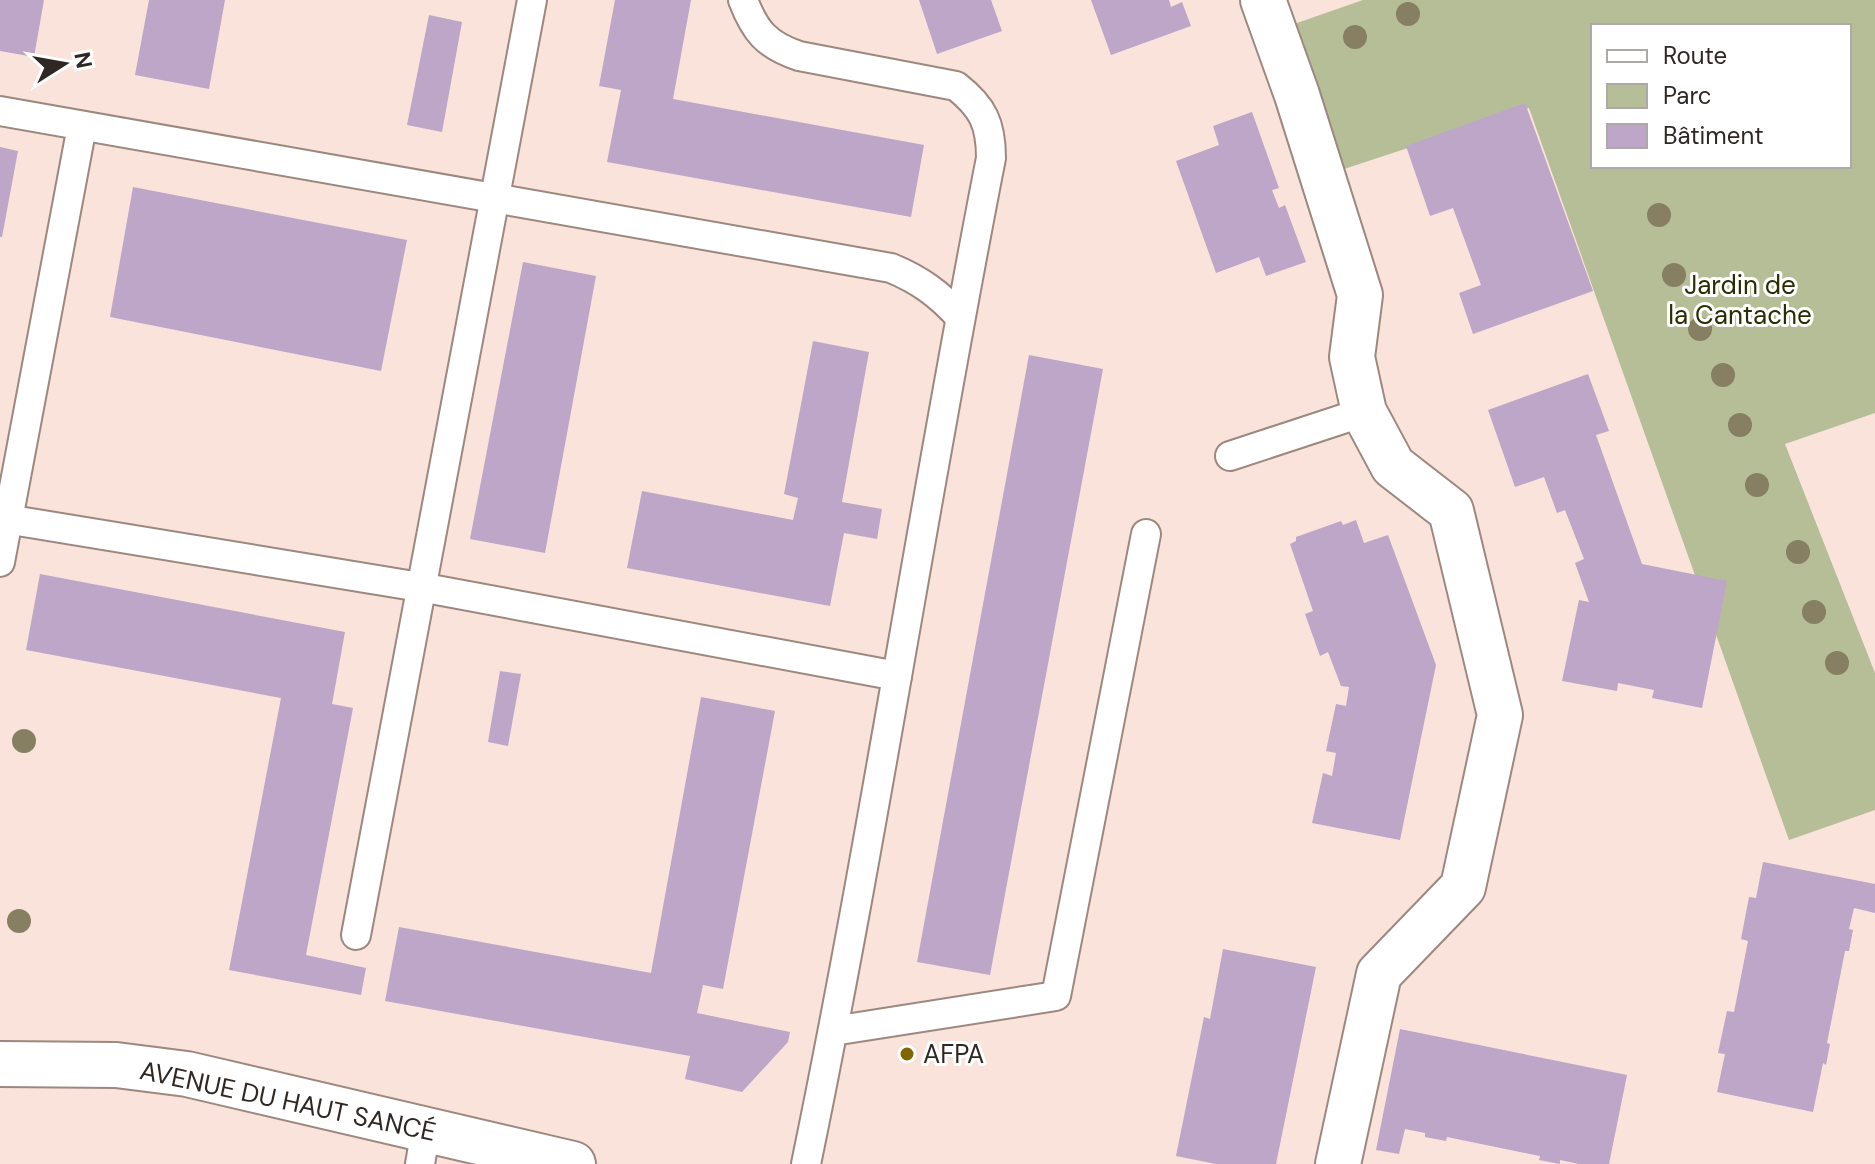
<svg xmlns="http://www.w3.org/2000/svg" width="1875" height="1164" font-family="'DM Sans',sans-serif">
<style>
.green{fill:#b6be98;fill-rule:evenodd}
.building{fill:#bda6c8}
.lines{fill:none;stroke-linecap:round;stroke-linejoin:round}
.lane-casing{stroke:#9c887f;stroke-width:32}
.street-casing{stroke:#9c887f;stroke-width:48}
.lane{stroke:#fff;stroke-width:28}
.street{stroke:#fff;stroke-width:44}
.tree{fill:#867f62}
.poi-dot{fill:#816600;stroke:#fff;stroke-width:3}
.labels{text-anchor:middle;stroke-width:6;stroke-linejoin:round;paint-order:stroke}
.park-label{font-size:26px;fill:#282e00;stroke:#fff}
.poi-label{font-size:26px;fill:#2f2723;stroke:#fff;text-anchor:start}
.street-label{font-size:26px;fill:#2f2723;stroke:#fff}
</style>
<rect width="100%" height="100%" fill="#f9e3da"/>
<path class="green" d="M1363 0H1875V413L1785 444 1875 673V810L1789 840 1529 108 1323 176 1274 31ZM1593 26H1849V166H1593Z"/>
<g class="building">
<polygon points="0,0 44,0 34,57 0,51"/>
<polygon points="149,0 225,0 209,89 135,75"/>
<polygon points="615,0 691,0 673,99 924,145 911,217 607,162 621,90 599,86"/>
<polygon points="919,0 991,0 1002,31 937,54"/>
<polygon points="1091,0 1169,0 1171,7 1182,2 1191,26 1111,55"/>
<polygon points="429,15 462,22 442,132 407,125"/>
<polygon points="1525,103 1593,291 1473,334 1459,293 1481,285 1453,208 1430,216 1406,146"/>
<polygon points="1252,112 1279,188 1272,190 1279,208 1285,205 1306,262 1266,276 1259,257 1216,273 1176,161 1219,145 1213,126"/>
<polygon points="0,147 18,151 2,237 0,237"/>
<polygon points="133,187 407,240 381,371 110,317"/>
<polygon points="523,262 596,276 545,553 470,539"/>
<polygon points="813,341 869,352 842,502 882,509 877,539 844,533 830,606 627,568 642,491 793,520 798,498 784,494"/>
<polygon points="1029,355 1103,369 990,975 917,962"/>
<polygon points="1588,374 1609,431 1596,435 1642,564 1727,581 1702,708 1652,698 1654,690 1618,683 1617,691 1562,681 1579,600 1589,602 1575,563 1584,559 1565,510 1557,513 1544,477 1515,487 1488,410"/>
<polygon points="1356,520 1364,543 1388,535 1436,665 1400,840 1312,823 1323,773 1332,776 1336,753 1326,751 1336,704 1346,706 1349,687 1341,686 1328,652 1320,656 1305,614 1313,611 1290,544 1296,541 1296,537 1341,521 1343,525"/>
<polygon points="40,574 345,632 332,704 353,708 306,955 366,968 361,995 229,970 281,698 26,650"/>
<polygon points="500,671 521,674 508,746 488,742"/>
<polygon points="701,697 775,711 723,989 703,985 697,1013 790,1032 788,1042 742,1092 685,1079 690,1056 385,1001 399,927 651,973"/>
<polygon points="1763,862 1875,884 1875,913 1854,908 1849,929 1853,930 1849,951 1845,951 1827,1043 1830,1044 1826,1065 1823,1063 1813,1112 1717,1092 1725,1054 1718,1053 1727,1011 1734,1012 1748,941 1741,939 1749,897 1756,898"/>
<polygon points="1223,949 1316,967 1276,1164 1216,1164 1176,1156 1204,1017 1210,1019"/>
<polygon points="1400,1029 1627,1075 1609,1164 1579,1164 1560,1160 1560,1164 1539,1160 1540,1156 1447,1137 1446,1141 1425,1137 1425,1133 1405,1129 1399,1154 1376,1150"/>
</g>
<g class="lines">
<defs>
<g id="lane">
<path d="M743 0C755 31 766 45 799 56L956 86C983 107 991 124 991 158 925 493 875 830 806 1164"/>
<path d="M0 111 891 268C920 280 939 294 960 317"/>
<polyline points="1230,456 1364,412"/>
<polyline points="0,518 420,587 897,676"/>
<polyline points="0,562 82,126"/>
<polyline points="356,935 532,0"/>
<polyline points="833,1031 1056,996 1146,534"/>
<polyline points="420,1164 426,1129"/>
</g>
<g id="street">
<polyline points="1263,0 1297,95 1360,295 1352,357 1364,412 1393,466 1451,511 1500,715 1463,887 1379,974 1338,1164"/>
<polyline points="0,1064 116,1065 187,1074 573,1164"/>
</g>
</defs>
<use href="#lane" class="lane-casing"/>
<use href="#street" class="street-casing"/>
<use href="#lane" class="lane"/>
<use href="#street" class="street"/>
</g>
<g class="tree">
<circle cx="1408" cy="14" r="12"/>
<circle cx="1355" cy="37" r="12"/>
<circle cx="1659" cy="215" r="12"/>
<circle cx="1674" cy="275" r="12"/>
<circle cx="1700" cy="329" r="12"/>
<circle cx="1723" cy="375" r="12"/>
<circle cx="1740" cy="425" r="12"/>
<circle cx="1757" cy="485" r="12"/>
<circle cx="1798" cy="552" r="12"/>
<circle cx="1814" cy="612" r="12"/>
<circle cx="1837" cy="663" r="12"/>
<circle cx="24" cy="741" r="12"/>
<circle cx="19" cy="921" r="12"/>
</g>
<circle class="poi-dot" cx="907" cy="1054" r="8"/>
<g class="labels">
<g class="park-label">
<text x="1740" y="294">Jardin de<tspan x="1740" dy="30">la Cantache</tspan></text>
</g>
<g class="poi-label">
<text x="923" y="1063">AFPA</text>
</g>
<g class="street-label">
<text transform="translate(288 1101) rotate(12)" y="9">AVENUE DU HAUT SANCÉ</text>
</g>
</g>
<rect x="1591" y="24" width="260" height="144" fill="#ffffff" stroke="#aca9a7" stroke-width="2"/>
<rect x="1607" y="50" width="40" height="12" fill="#ffffff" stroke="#aca9a7" stroke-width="2"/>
<text x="1663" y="64" font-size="24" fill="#2f2723">Route</text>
<rect x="1607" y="84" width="40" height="24" fill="#b6be98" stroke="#aca9a7" stroke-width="2"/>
<text x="1663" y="104" font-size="24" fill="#2f2723">Parc</text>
<rect x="1607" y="124" width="40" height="24" fill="#bda6c8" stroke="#aca9a7" stroke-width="2"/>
<text x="1663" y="144" font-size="24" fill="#2f2723">Bâtiment</text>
<g transform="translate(64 64) rotate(79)" stroke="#ffffff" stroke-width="6" paint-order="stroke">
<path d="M0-6L14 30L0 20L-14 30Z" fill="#2f2723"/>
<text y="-12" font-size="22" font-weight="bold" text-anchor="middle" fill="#2f2723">N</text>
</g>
</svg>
